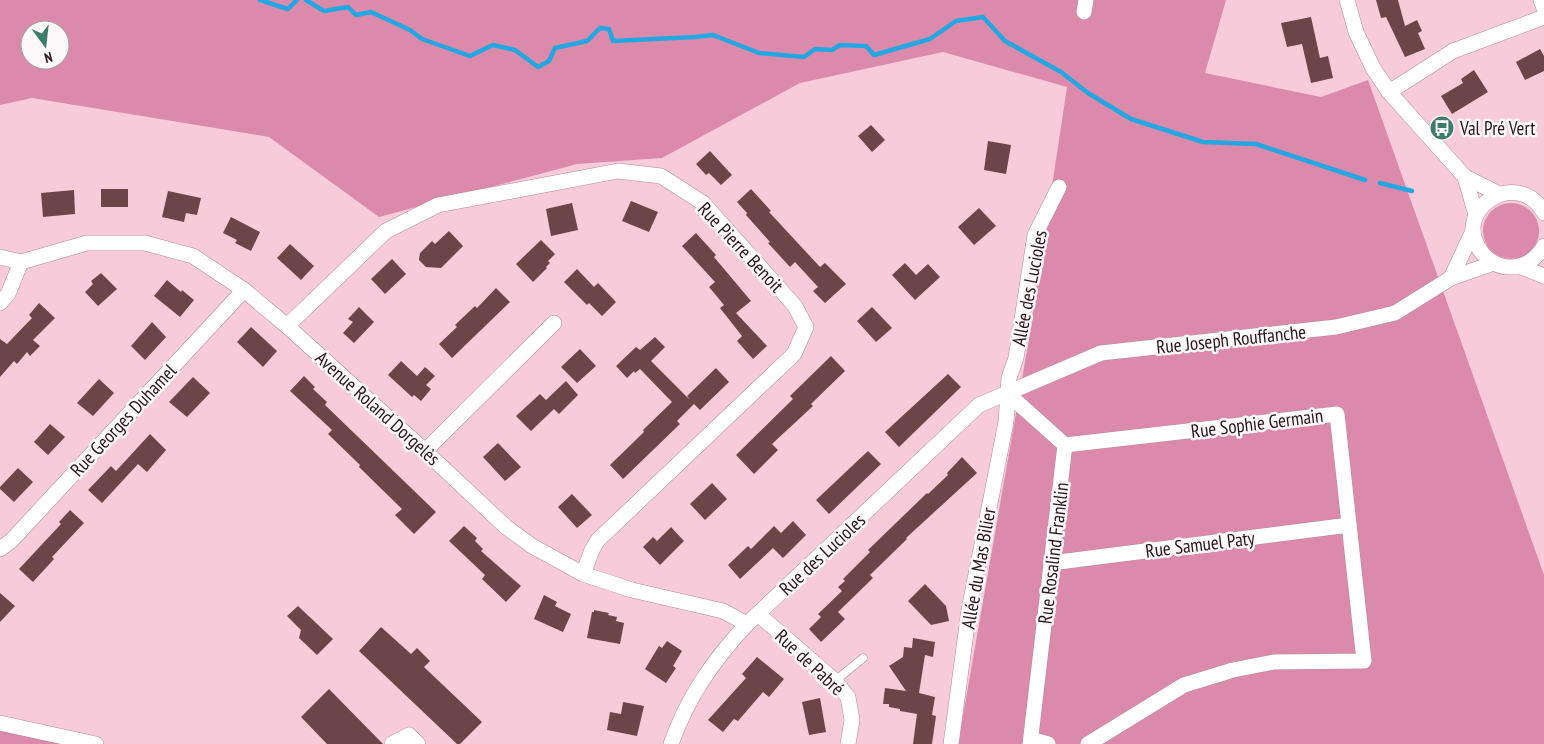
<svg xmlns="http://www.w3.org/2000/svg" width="1544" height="744" font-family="'PT Sans Narrow',sans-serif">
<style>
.green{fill:#dc8aab;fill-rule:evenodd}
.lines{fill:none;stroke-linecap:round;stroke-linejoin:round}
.stream{stroke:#22a7e2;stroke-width:4.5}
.building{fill:#6d4548}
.lane-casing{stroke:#b38999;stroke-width:9}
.street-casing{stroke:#b38999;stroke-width:16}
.lane{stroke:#fff;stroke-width:8}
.street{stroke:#fff;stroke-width:15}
.labels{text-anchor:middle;stroke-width:5;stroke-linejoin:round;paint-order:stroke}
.poi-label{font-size:19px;fill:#26161c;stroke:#fdf8fa;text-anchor:start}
.street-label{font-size:19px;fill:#26161c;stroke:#fdf8fa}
</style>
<rect width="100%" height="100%" fill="#f8cbdb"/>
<g class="green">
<path d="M0 0H1226L1205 73 1321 97 1368 80 1544 575V744H958L1028 345 1067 87 943 52 800 83 662 158 577 164 379 217 269 137 32 98 0 105ZM30 30H60V60H30Z"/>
<circle cx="1511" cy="231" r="28"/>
<polygon points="0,730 65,744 0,744"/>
</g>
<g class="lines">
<g class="stream">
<polyline points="260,0 288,9 297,0"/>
<polyline points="306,0 324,11 348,7 356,15 371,12 410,30 422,39 470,56 493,45 515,50 538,67 549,61 555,48 587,41 600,28 609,29 613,41 695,37 713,35 759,53 804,57 815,49 832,50 840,45 866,46 874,55 930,39 956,21 983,17 1005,41 1061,72 1088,93 1131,119 1203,142 1256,144 1365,180"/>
<polyline points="1380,183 1412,191"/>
</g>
</g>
<g class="building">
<polygon points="1376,0 1398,0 1405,26 1417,20 1422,31 1418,33 1425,49 1405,57 1386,17 1381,18"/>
<polygon points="1311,17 1320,58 1328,56 1333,78 1311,83 1302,44 1287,47 1281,23"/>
<polygon points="1540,49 1544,56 1544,71 1525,80 1516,62"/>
<polygon points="1474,70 1488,92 1452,114 1441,96 1463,83 1461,79"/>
<polygon points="871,125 885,140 872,152 858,136"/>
<polygon points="988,141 1011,145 1006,174 984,170"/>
<polygon points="710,151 732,175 721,185 709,173 706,175 696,164"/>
<rect x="101" y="189" width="27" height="18"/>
<polygon points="751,189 771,211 769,212 820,267 825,263 846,284 825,303 813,291 818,287 795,262 790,267 768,243 770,242 746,215 747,213 737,202"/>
<polygon points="74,190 75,214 43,217 41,193"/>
<polygon points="168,191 201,198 197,215 186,213 184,222 162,217"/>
<polygon points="631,201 658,212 649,232 622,221"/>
<polygon points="572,203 578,230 551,236 546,209"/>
<polygon points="979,208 996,226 974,245 958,227"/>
<polygon points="231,217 260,232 251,251 235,243 237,240 223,233"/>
<polygon points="449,231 463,246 441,268 426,267 419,260 420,253 432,241 435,244"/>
<polygon points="696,233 716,255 714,257 751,301 736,313 767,346 753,359 737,341 742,336 720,308 724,305 709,287 715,282 682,246"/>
<polygon points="541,240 555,254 548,261 550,263 546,267 547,268 533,282 516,264"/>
<polygon points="290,244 314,266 301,280 277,258"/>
<polygon points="392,259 406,274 385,294 371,279"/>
<polygon points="905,263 916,275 928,264 940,277 915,300 892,275"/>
<polygon points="577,269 594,287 598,283 616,302 602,316 589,303 587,305 564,282"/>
<polygon points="101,273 117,289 98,306 85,292 93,284 91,281"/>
<polygon points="167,280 181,292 182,290 194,300 180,317 154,296"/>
<polygon points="496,288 510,302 452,358 439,344 457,327 455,325 475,306 477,308"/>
<polygon points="39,303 55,318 33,340 40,346 30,356 27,352 17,364 14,361 0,377 0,339 7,344 32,318 29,315"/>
<polygon points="359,307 374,322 354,343 343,333 353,322 348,319"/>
<polygon points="872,307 892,328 876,342 857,321"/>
<polygon points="152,322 166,337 145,360 131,346"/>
<polygon points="251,327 277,351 263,367 237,342"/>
<polygon points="655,337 665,347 651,361 690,400 687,396 716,368 729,382 700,410 694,404 677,421 680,424 623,479 610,465 644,432 643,430 672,402 640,369 635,373 634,371 627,378 616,366 636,347 640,350"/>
<polygon points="580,349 596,366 577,383 561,367"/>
<polygon points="831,356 845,371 811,404 813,406 772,444 778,450 754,474 736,455 793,399 790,396"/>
<polygon points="401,361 417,376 425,367 435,376 426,385 431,389 421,401 414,395 412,397 388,375"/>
<polygon points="948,374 961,387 899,447 885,432"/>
<polygon points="304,376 315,387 313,389 327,402 325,405 436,512 414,534 395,515 402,509 359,467 360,465 328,434 332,430 290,391"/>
<polygon points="193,377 210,393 187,417 169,402"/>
<polygon points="99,379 114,393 93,416 77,403"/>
<polygon points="566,381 578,395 559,414 554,409 531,431 516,416 540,394 546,400"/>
<polygon points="50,424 65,437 48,455 34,442"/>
<polygon points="150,434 166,450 147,472 138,464 102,503 88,490 111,466 116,471"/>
<polygon points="498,443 521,467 505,481 483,457"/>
<polygon points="868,451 881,464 829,514 816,500"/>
<polygon points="962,457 977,473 906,538 907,539 870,575 873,578 838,612 845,619 821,642 809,629 821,617 818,614 842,591 838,587 845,581 843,579 870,552 868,550 927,493 928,494 948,475 947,473"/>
<polygon points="18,468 33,482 14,502 0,489 0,487"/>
<polygon points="712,483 727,499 705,520 690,504"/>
<polygon points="572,494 592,515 577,528 558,507"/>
<polygon points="70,510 84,523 52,557 54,559 33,582 19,569 61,524 59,522"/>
<polygon points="793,521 806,535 783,558 773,548 740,579 728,565 748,546 751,549 774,526 781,533"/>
<polygon points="464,526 477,538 475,541 483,549 481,551 521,586 506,602 482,579 485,575 449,541"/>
<polygon points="671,527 684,541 660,565 643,547 653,537 657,541"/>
<polygon points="925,584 946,606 949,621 931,625 908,601"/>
<polygon points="0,593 15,606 0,622"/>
<polygon points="544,595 557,602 555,606 571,614 563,632 534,619"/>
<polygon points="298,606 333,639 317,655 299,638 301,630 287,616"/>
<polygon points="594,610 609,613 608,615 617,617 616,621 624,623 620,644 587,638 592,612 594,612"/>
<polygon points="381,627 411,654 417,648 430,661 424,667 482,722 460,744 457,744 359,651"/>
<polygon points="913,638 935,642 933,657 925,655 919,693 935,697 932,715 936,716 932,744 913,744 917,714 900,711 900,709 889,707 889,704 883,704 885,688 906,691 889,666 903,657 904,647 912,648"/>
<polygon points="667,641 682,651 673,666 676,668 666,683 645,669 659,646 662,648"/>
<polygon points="757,657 784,679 769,697 763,692 738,721 734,719 723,732 708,720 746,678 742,674"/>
<polygon points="329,689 383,744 327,744 301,717"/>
<polygon points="820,698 826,732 809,735 802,702"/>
<polygon points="623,702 644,706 637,736 607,730 610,712 621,714"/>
</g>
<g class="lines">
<defs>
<polyline id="lane" points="835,681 863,658"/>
<g id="street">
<polyline points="1347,0 1356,32 1373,68 1389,92 1465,177 1499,194"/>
<polyline points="1541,0 1544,8"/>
<polyline points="1084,12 1086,0"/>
<polyline points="1389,92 1453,51 1544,17"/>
<polyline points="1465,177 1476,215"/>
<path d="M1544 213C1518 165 1447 211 1483 254 1490 262 1500 267 1510 267 1525 267 1537 258 1544 246"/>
<polyline points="0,257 21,262 87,243 145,243 193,256 244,290 287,326 425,451 506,527 532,546 583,574 632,590 723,611 747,624"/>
<polyline points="1519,266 1544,276"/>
<polyline points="1451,278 1473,231"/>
<polyline points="0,303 8,294 21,262"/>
<polyline points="287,326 386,231 438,205 618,171 661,176 703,203 795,306 806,327 794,354 598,540 592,550 583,574"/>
<polyline points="1007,393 1065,445 1030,744"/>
<polyline points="1065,445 1337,414 1364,661 1274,662 1233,670 1184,685 1088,744"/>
<polyline points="425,451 554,323"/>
<polyline points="0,549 11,541 244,290"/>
<polyline points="1051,563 1349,525"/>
<polyline points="758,614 835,681 848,697 852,720 848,744"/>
<polyline points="0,723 96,744"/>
<polyline points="1031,739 1048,744"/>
<polyline points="392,744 409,735 418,744"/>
<path d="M671 744C688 696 713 661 747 624L979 405 1101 353 1336 327 1395 313 1451 278 1494 263"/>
<polyline points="951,744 969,610 1006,422 1009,378 1016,358 1035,235 1059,187"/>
</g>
</defs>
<use href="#lane" class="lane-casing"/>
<use href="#street" class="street-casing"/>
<use href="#lane" class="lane"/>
<use href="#street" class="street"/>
</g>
<defs>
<symbol id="bus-disc" viewBox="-11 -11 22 22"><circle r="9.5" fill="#3b7c6b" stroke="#fdf8fa"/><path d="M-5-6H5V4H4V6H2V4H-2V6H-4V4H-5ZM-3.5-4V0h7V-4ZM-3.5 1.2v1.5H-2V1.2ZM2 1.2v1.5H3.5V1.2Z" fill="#fff"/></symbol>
</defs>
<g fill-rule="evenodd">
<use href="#bus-disc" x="1428" y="114" width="28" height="28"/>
</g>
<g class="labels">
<g class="poi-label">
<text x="1460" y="135">Val Pré Vert</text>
</g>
<g class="street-label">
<text transform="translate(741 247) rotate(47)" y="7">Rue Pierre Benoit</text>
<text transform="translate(1029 288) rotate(-79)" y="7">Allée des Lucioles</text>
<text transform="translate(1231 339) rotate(-6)" y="7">Rue Joseph Rouffanche</text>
<text transform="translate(378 408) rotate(42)" y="7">Avenue Roland Dorgelès</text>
<text transform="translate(123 420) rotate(-47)" y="7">Rue Georges Duhamel</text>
<text transform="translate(1257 423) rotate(-7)" y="7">Rue Sophie Germain</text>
<text transform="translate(1200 544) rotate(-7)" y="7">Rue Samuel Paty</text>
<text transform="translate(1053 553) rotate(-83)" y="7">Rue Rosalind Franklin</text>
<text transform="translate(822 554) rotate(-43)" y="7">Rue des Lucioles</text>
<text transform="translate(978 568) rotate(-80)" y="7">Allée du Mas Bilier</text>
<text transform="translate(810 662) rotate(43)" y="7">Rue de Pabré</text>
</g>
</g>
<g transform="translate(45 45) rotate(165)"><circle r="24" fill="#fdf8fa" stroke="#a79ea1"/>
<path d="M0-4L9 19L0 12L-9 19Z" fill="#3b7c6b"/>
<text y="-8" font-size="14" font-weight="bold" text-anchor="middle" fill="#26161c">N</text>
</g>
</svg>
